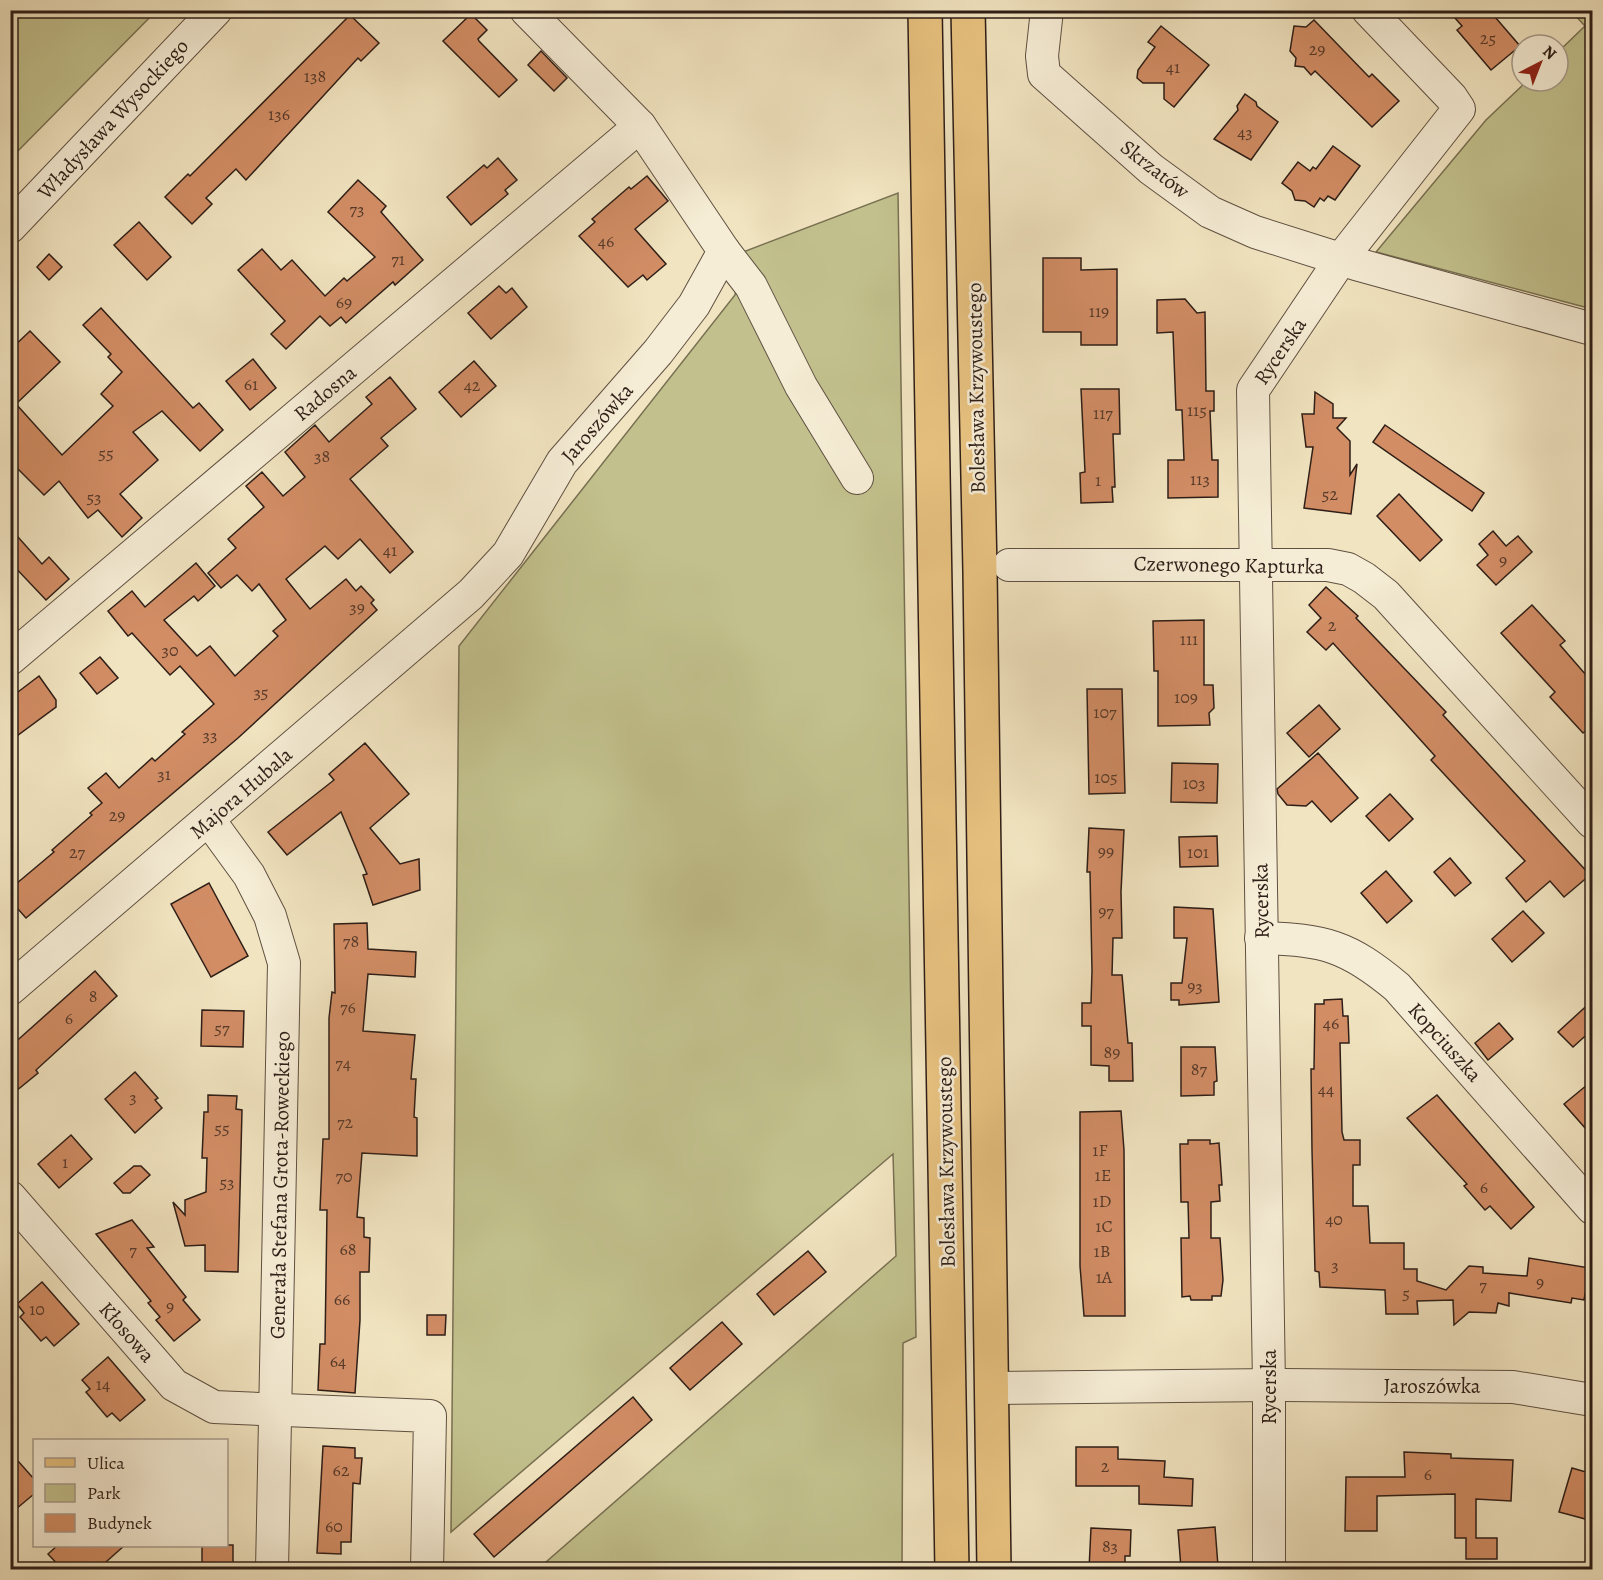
<svg xmlns="http://www.w3.org/2000/svg" width="1603" height="1580" font-family="Alegreya,serif">
<style>
.green{fill:#c2c18d;stroke:#787052;stroke-width:1.5}
.building{fill:#d28d65;stroke:#2e1e17;stroke-width:1.5}
.lines{fill:none;stroke-linecap:round;stroke-linejoin:round}
.minor-casing{stroke:#5f5041;stroke-width:34}
.major-casing{stroke:#2e1e17;stroke-width:36}
.minor{stroke:#f6edd6;stroke-width:32}
.major{stroke:#e8c280;stroke-width:33}
.labels{text-anchor:middle;stroke-width:5;stroke-linejoin:round;paint-order:stroke}
.number-label{font-size:18px;fill:#573a2a}
.street-label{font-size:21px;fill:#2e1e17;stroke:#f6edd6}
</style>
<rect width="100%" height="100%" fill="#f1e4c0"/>
<filter id="stains"><feTurbulence type="fractalNoise" baseFrequency=".00333" numOctaves="4"/><feColorMatrix values="0 0 0 0 .2 0 0 0 0 .09 0 0 0 0 .02 0 0 0 .5 -.17"/></filter>
<radialGradient id="worn" r=".72"><stop offset=".6" stop-color="#630" stop-opacity="0"/><stop offset="1" stop-color="#630" stop-opacity=".3"/></radialGradient>
<g class="green">
<polygon points="11,10 156,11 11,158 10,11"/>
<polygon points="1571,11 1592,11 1592,309 1376,252 1486,120 1527,81 1558,81 1558,52 1585,26"/>
<polygon points="898,193 916,1337 903,1343 902,1569 538,1569 896,1256 893,1154 451,1532 459,646 735,295 743,252"/>
</g>
<g class="building">
<polygon points="1448,10 1489,10 1520,46 1491,70 1457,30 1462,26"/>
<polygon points="471,14 487,30 478,39 479,41 517,80 499,97 443,41"/>
<polygon points="350,15 379,43 361,61 358,58 246,180 236,169 206,198 212,204 192,224 165,197 188,174 190,176"/>
<polygon points="1314,20 1369,77 1372,74 1399,101 1372,127 1315,71 1311,75 1304,67 1295,66 1296,58 1290,51 1294,26 1306,27"/>
<polygon points="1161,26 1209,65 1174,107 1164,99 1164,83 1143,83 1137,78 1138,70 1155,47 1148,42"/>
<polygon points="541,51 567,78 554,91 528,65"/>
<polygon points="1245,94 1256,102 1257,106 1278,122 1251,160 1214,139 1238,110 1237,106"/>
<polygon points="1333,146 1360,166 1335,200 1328,196 1324,201 1320,198 1314,207 1305,201 1295,200 1292,191 1282,183 1298,162 1310,171 1313,167 1316,169"/>
<polygon points="498,158 517,180 505,190 508,194 471,225 447,197 484,165 487,168"/>
<polygon points="647,176 668,201 635,229 666,264 647,280 643,275 628,287 579,236 595,222 592,219 629,187 631,189"/>
<polygon points="358,180 386,206 381,212 423,260 395,285 393,282 346,323 341,317 330,326 320,316 286,349 271,334 285,321 238,270 262,249 281,270 292,260 325,296 344,278 347,281 375,257 328,212"/>
<polygon points="139,222 171,257 147,280 114,245"/>
<polygon points="49,254 62,267 49,280 37,267"/>
<polygon points="1043,258 1081,258 1081,270 1117,269 1117,345 1081,345 1081,332 1043,332"/>
<polygon points="499,286 506,293 512,288 527,307 491,339 468,313"/>
<polygon points="1185,299 1197,313 1205,312 1206,391 1214,391 1214,411 1210,411 1212,460 1218,460 1218,497 1168,498 1168,460 1184,460 1182,410 1176,410 1173,332 1157,333 1157,300"/>
<polygon points="101,308 193,408 199,403 223,430 200,451 162,411 133,432 158,460 120,494 142,518 122,537 98,510 88,518 59,481 44,495 10,461 10,350 30,331 60,362 16,404 62,455 113,406 101,394 122,372 108,357 111,354 83,325"/>
<polygon points="253,359 276,388 250,410 226,381"/>
<polygon points="474,361 496,386 461,417 439,392"/>
<polygon points="390,377 416,409 381,438 388,446 350,479 413,552 390,573 360,539 338,559 325,546 286,579 310,609 346,579 356,591 361,586 374,600 371,603 377,610 238,738 26,918 10,900 10,889 54,852 52,850 92,815 90,813 102,803 88,788 106,773 119,788 152,758 155,761 185,734 182,732 214,704 180,666 170,675 132,633 128,636 108,611 132,591 145,607 196,563 215,586 198,601 194,596 164,620 197,656 210,646 235,676 278,636 273,631 286,620 259,584 252,591 237,575 221,588 208,573 236,548 228,539 264,507 246,486 262,472 283,496 305,477 285,452 315,425 329,442 372,404 366,397"/>
<polygon points="1081,389 1119,389 1120,434 1113,434 1115,487 1112,487 1113,502 1081,503 1080,473 1085,472"/>
<polygon points="1315,392 1333,404 1333,418 1346,418 1337,428 1350,441 1350,475 1357,464 1351,514 1304,508 1313,447 1306,447 1302,414 1314,414"/>
<polygon points="1385,425 1484,493 1472,511 1373,442"/>
<polygon points="1399,494 1442,540 1420,561 1377,516"/>
<polygon points="10,528 42,564 49,557 69,579 46,600 10,562"/>
<polygon points="1493,531 1506,546 1518,536 1532,552 1496,585 1477,565 1488,555 1479,544"/>
<polygon points="1326,587 1358,616 1356,618 1446,712 1443,715 1590,875 1564,897 1550,881 1526,902 1506,878 1525,861 1431,760 1435,756 1333,643 1326,650 1307,632 1321,618 1309,605"/>
<polygon points="1532,605 1565,641 1560,645 1593,683 1593,725 1583,733 1550,697 1555,692 1501,633"/>
<polygon points="1204,620 1204,685 1213,685 1214,708 1209,713 1210,725 1158,726 1158,671 1154,671 1153,621"/>
<polygon points="100,657 118,678 97,694 80,673"/>
<polygon points="39,676 56,700 56,707 10,741 10,698"/>
<polygon points="1087,689 1122,689 1125,793 1089,794"/>
<polygon points="1319,705 1340,729 1309,757 1287,733"/>
<polygon points="365,743 409,794 370,828 400,864 419,859 420,890 373,905 363,875 367,874 341,812 287,855 268,832 334,780 329,774"/>
<polygon points="1318,753 1358,798 1331,822 1312,801 1306,806 1287,805 1278,794 1277,789"/>
<polygon points="1172,763 1218,764 1217,803 1171,802"/>
<polygon points="1390,794 1413,819 1389,841 1366,816"/>
<polygon points="1089,828 1124,830 1121,892 1122,938 1113,938 1112,975 1122,975 1128,1043 1132,1043 1133,1081 1109,1081 1109,1066 1091,1065 1091,1026 1082,1026 1082,1003 1091,1003 1092,971 1090,872 1087,872"/>
<polygon points="1217,836 1218,866 1180,867 1179,837"/>
<polygon points="1450,858 1471,883 1455,896 1434,872"/>
<polygon points="1386,871 1412,901 1387,923 1361,893"/>
<polygon points="209,883 248,956 211,977 171,904"/>
<polygon points="1174,907 1213,909 1219,1002 1179,1005 1179,1000 1171,1000 1171,983 1182,983 1187,938 1174,938"/>
<polygon points="1523,911 1544,933 1512,962 1492,939"/>
<polygon points="367,923 368,949 416,952 415,977 368,974 363,1031 415,1035 411,1079 416,1079 414,1117 417,1118 417,1156 362,1153 357,1217 364,1218 364,1237 370,1238 369,1272 360,1272 360,1320 355,1393 318,1390 320,1344 325,1344 326,1278 327,1210 320,1210 323,1139 329,1139 329,1018 332,992 335,993 334,924"/>
<polygon points="95,971 117,996 36,1070 38,1073 10,1096 11,1046"/>
<polygon points="1342,999 1343,1016 1348,1016 1349,1043 1340,1043 1342,1132 1344,1140 1360,1140 1360,1165 1353,1165 1353,1206 1368,1206 1370,1243 1404,1243 1404,1269 1417,1269 1417,1281 1446,1290 1469,1266 1483,1267 1483,1273 1527,1276 1529,1258 1590,1268 1584,1300 1572,1298 1571,1303 1509,1293 1509,1306 1498,1303 1496,1313 1469,1312 1454,1325 1453,1300 1417,1301 1418,1314 1386,1314 1385,1290 1320,1287 1319,1272 1315,1271 1312,1150 1311,1069 1314,1069 1315,1004 1324,1004 1324,1000"/>
<polygon points="1593,1000 1593,1029 1573,1047 1558,1032"/>
<polygon points="202,1010 244,1011 243,1047 201,1046"/>
<polygon points="1499,1023 1513,1039 1488,1060 1475,1043"/>
<polygon points="1181,1047 1215,1047 1217,1081 1214,1082 1214,1095 1181,1096"/>
<polygon points="135,1072 158,1098 155,1100 162,1108 135,1133 105,1099"/>
<polygon points="1593,1080 1593,1137 1564,1104"/>
<polygon points="208,1095 237,1096 236,1109 242,1110 238,1272 205,1271 205,1245 185,1246 173,1202 185,1215 185,1200 206,1192 207,1158 202,1158 204,1112 208,1112"/>
<polygon points="1437,1095 1534,1207 1511,1229 1490,1206 1485,1210 1464,1186 1467,1184 1407,1118"/>
<polygon points="1121,1111 1124,1150 1125,1316 1084,1316 1080,1266 1080,1112"/>
<polygon points="71,1135 92,1159 59,1188 38,1164"/>
<polygon points="1188,1140 1210,1140 1210,1144 1219,1143 1222,1185 1219,1185 1220,1201 1211,1202 1211,1238 1220,1238 1223,1280 1221,1296 1212,1296 1212,1300 1191,1300 1190,1296 1182,1297 1181,1238 1189,1238 1188,1202 1181,1202 1180,1144 1188,1144"/>
<polygon points="134,1166 141,1166 150,1175 130,1193 123,1193 114,1183"/>
<polygon points="132,1220 154,1247 147,1248 186,1297 183,1300 200,1320 174,1341 156,1320 160,1317 148,1303 151,1301 96,1234"/>
<polygon points="808,1251 826,1272 774,1315 757,1294"/>
<polygon points="42,1282 79,1324 54,1346 46,1337 41,1341 20,1317 24,1313 17,1304"/>
<polygon points="427,1315 446,1315 445,1335 427,1335"/>
<polygon points="722,1322 742,1344 690,1390 670,1368"/>
<polygon points="108,1357 145,1400 120,1421 112,1413 107,1417 86,1392 90,1389 82,1380"/>
<polygon points="633,1397 652,1420 494,1557 474,1534"/>
<polygon points="323,1446 355,1448 355,1458 362,1458 360,1484 353,1483 351,1542 341,1542 341,1554 317,1553"/>
<polygon points="1076,1447 1118,1447 1118,1459 1165,1461 1164,1477 1193,1479 1192,1506 1139,1504 1139,1486 1076,1486"/>
<polygon points="10,1452 34,1479 34,1494 10,1514"/>
<polygon points="1404,1452 1451,1454 1451,1458 1513,1460 1511,1501 1476,1499 1476,1538 1497,1538 1497,1559 1466,1559 1466,1538 1455,1538 1455,1494 1377,1496 1377,1531 1345,1531 1346,1477 1405,1477"/>
<polygon points="1572,1468 1593,1474 1593,1509 1589,1520 1559,1512"/>
<polygon points="1215,1527 1218,1566 1181,1568 1178,1530"/>
<polygon points="1091,1528 1131,1530 1130,1556 1125,1556 1125,1568 1089,1569"/>
<polygon points="58,1545 125,1545 98,1569 62,1569 48,1554"/>
<polygon points="202,1545 233,1545 233,1564 202,1563"/>
</g>
<g class="lines">
<defs>
<g id="minor">
<polyline points="1047,10 1042,56 1044,74 1151,169 1210,212 1255,232 1356,264 1592,329"/>
<polyline points="10,227 216,10"/>
<polyline points="724,251 751,286 801,386 857,478"/>
<polyline points="1009,565 1328,565 1348,569 1364,578 1386,595 1592,822"/>
<polyline points="10,659 640,126"/>
<polyline points="209,820 249,875 270,916 284,963 272,1570"/>
<path d="M1261 938C1325 940 1348 946 1397 987L1592 1208"/>
<polyline points="10,989 471,594 508,554 562,462 658,352 694,305 724,251 640,126 526,10"/>
<polyline points="10,1197 174,1385 214,1407 430,1416 427,1570"/>
<polyline points="991,1388 1283,1385 1513,1387 1592,1400"/>
<polyline points="1269,1570 1269,1385 1253,390 1341,259 1459,109 1451,97 1368,10"/>
</g>
<g id="major">
<polyline points="925,10 952,1570"/>
<polyline points="968,10 980,571 994,1570"/>
</g>
</defs>
<use href="#minor" class="minor-casing"/>
<use href="#major" class="major-casing"/>
<use href="#minor" class="minor"/>
<use href="#major" class="major"/>
</g>
<g class="labels">
<g class="number-label">
<text x="1488" y="44">25</text>
<text x="1317" y="55">29</text>
<text x="1173" y="73">41</text>
<text x="315" y="82">138</text>
<text x="279" y="120">136</text>
<text x="1245" y="138">43</text>
<text x="357" y="215">73</text>
<text x="606" y="247">46</text>
<text x="398" y="265">71</text>
<text x="344" y="308">69</text>
<text x="1099" y="317">119</text>
<text x="251" y="390">61</text>
<text x="472" y="391">42</text>
<text x="1197" y="416">115</text>
<text x="1103" y="419">117</text>
<text x="106" y="459">55</text>
<text x="322" y="462">38</text>
<text x="1200" y="485">113</text>
<text x="1098" y="486">1</text>
<text x="1330" y="500">52</text>
<text x="94" y="503">53</text>
<text x="390" y="556">41</text>
<text x="1503" y="566">9</text>
<text x="357" y="613">39</text>
<text x="1332" y="631">2</text>
<text x="1189" y="645">111</text>
<text x="170" y="656">30</text>
<text x="261" y="698">35</text>
<text x="1186" y="703">109</text>
<text x="1105" y="718">107</text>
<text x="210" y="741">33</text>
<text x="164" y="780">31</text>
<text x="1106" y="783">105</text>
<text x="1194" y="789">103</text>
<text x="117" y="821">29</text>
<text x="1106" y="857">99</text>
<text x="77" y="858">27</text>
<text x="1198" y="858">101</text>
<text x="1106" y="917">97</text>
<text x="351" y="947">78</text>
<text x="1195" y="992">93</text>
<text x="93" y="1002">8</text>
<text x="348" y="1013">76</text>
<text x="69" y="1024">6</text>
<text x="1331" y="1029">46</text>
<text x="222" y="1034">57</text>
<text x="1112" y="1058">89</text>
<text x="343" y="1069">74</text>
<text x="1199" y="1075">87</text>
<text x="1326" y="1095">44</text>
<text x="133" y="1103">3</text>
<text x="345" y="1128">72</text>
<text x="222" y="1134">55</text>
<text x="1100" y="1156">1F</text>
<text x="65" y="1168">1</text>
<text x="1103" y="1181">1E</text>
<text x="344" y="1182">70</text>
<text x="227" y="1188">53</text>
<text x="1484" y="1193">6</text>
<text x="1102" y="1207">1D</text>
<text x="1334" y="1225">40</text>
<text x="1104" y="1232">1C</text>
<text x="348" y="1255">68</text>
<text x="133" y="1256">7</text>
<text x="1102" y="1257">1B</text>
<text x="1335" y="1271">3</text>
<text x="1104" y="1283">1A</text>
<text x="1540" y="1288">9</text>
<text x="1483" y="1291">7</text>
<text x="1406" y="1299">5</text>
<text x="342" y="1305">66</text>
<text x="170" y="1312">9</text>
<text x="37" y="1315">10</text>
<text x="338" y="1367">64</text>
<text x="103" y="1390">14</text>
<text x="1105" y="1472">2</text>
<text x="341" y="1476">62</text>
<text x="1428" y="1480">6</text>
<text x="334" y="1532">60</text>
<text x="1110" y="1552">83</text>
</g>
<g class="street-label">
<text transform="translate(113 119) rotate(-47)" y="7">Władysława Wysockiego</text>
<text transform="translate(1155 169) rotate(38)" y="7">Skrzatów</text>
<text transform="translate(1280 351) rotate(-56)" y="7">Rycerska</text>
<text transform="translate(976 388) rotate(-91)" y="7">Bolesława Krzywoustego</text>
<text transform="translate(325 393) rotate(-40)" y="7">Radosna</text>
<text transform="translate(597 423) rotate(-49)" y="7">Jaroszówka</text>
<text transform="translate(1229 565) rotate(1)" y="7">Czerwonego Kapturka</text>
<text transform="translate(241 793) rotate(-41)" y="7">Majora Hubala</text>
<text transform="translate(1261 901) rotate(-91)" y="7">Rycerska</text>
<text transform="translate(1445 1042) rotate(48)" y="7">Kopciuszka</text>
<text transform="translate(946 1162) rotate(-91)" y="7">Bolesława Krzywoustego</text>
<text transform="translate(280 1185) rotate(-89)" y="7">Generała Stefana Grota-Roweckiego</text>
<text transform="translate(127 1332) rotate(49)" y="7">Kłosowa</text>
<text x="1432" y="1393">Jaroszówka</text>
<text transform="translate(1269 1387) rotate(-90)" y="7">Rycerska</text>
</g>
</g>
<rect width="1603" height="1580" fill="none" stroke="#f1e4c0" stroke-width="36"/>
<rect x="12" y="12" width="1579" height="1556" fill="none" stroke="#2e1e17" stroke-width="3"/>
<rect x="18" y="18" width="1567" height="1544" fill="none" stroke="#2e1e17" stroke-width="1.5"/>
<rect x="33" y="1439" width="195" height="108" fill="#f6edd6" stroke="#a69a8a" stroke-width="1.5"/>
<rect x="45" y="1458" width="30" height="9" fill="#e8c280" stroke="#a69a8a" stroke-width="1.5"/>
<text x="87" y="1469" font-size="18" fill="#2e1e17">Ulica</text>
<rect x="45" y="1484" width="30" height="18" fill="#c2c18d" stroke="#a69a8a" stroke-width="1.5"/>
<text x="87" y="1499" font-size="18" fill="#2e1e17">Park</text>
<rect x="45" y="1514" width="30" height="18" fill="#d28d65" stroke="#a69a8a" stroke-width="1.5"/>
<text x="87" y="1529" font-size="18" fill="#2e1e17">Budynek</text>
<g transform="translate(1540 63) rotate(42)"><circle r="28" fill="#f6edd6" stroke="#a69a8a" stroke-width="1.5"/>
<path d="M0-4.5L10 22L0 15L-10 22Z" fill="#8f2418"/>
<text y="-9" font-size="16" font-weight="bold" text-anchor="middle" fill="#2e1e17">N</text>
</g>
<rect width="100%" height="100%" filter="url(#stains)"/>
<rect width="100%" height="100%" fill="url(#worn)"/>
</svg>
